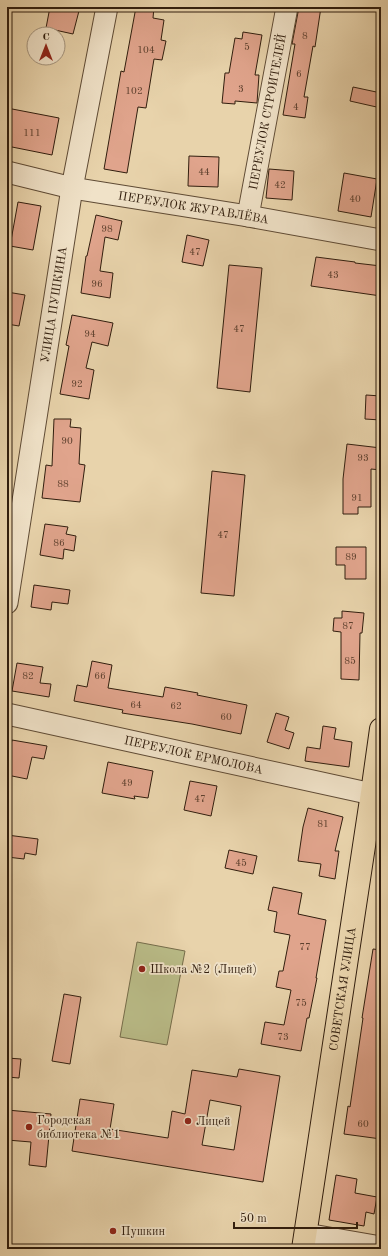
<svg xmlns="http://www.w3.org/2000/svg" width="388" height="1256" font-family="'Old Standard TT',serif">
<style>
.green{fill:#b9bb87;stroke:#756c4a}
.building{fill:#e0a48c;stroke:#311e0e;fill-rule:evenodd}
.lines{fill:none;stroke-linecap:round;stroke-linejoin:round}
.minor-casing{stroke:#5f4b35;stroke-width:23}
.major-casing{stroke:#311e0e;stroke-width:24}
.minor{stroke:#f0e2c8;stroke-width:21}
.major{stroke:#e8d3ab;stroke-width:22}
.poi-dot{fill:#8f2418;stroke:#f0e2c8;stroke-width:1.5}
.labels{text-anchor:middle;stroke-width:3.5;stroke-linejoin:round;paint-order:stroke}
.number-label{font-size:10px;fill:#5d402e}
.street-label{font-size:12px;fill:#311e0e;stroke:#f0e2c8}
.poi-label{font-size:12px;fill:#311e0e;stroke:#f0e2c8;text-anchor:start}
</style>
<rect width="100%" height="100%" fill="#e8d3ab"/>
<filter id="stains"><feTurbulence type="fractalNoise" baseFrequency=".005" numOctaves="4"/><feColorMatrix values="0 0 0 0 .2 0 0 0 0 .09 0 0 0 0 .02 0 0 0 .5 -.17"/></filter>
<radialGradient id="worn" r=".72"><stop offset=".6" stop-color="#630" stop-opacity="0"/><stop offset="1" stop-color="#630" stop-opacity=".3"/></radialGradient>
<polygon class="green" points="137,942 185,951 167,1045 120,1037"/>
<g class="building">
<polygon points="50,7 80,7 73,34 46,28"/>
<polygon points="136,7 154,7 153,18 164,20 161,40 166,41 162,60 154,59 146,108 138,107 127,173 104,169 121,71 124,72"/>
<polygon points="299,7 321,7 315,47 313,46 304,97 308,97 305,118 283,115 295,44 292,44"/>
<polygon points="243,32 262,35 255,75 259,75 257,103 235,101 235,104 222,103 225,73 229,73 235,38 242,39"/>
<polygon points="353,87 381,93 381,108 350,101"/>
<polygon points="7,108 59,118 52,155 7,146"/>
<polygon points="189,156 219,157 218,187 188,186"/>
<polygon points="269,169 294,171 292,200 266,198"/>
<polygon points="344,173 377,179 371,217 338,211"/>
<polygon points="18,202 41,206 33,250 10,246"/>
<polygon points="96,215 122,221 118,240 105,237 100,271 113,273 110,298 81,293 86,256 87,256"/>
<polygon points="187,235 209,240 203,266 182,262"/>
<polygon points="316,257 355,262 355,263 381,266 381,296 311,286"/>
<polygon points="229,265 262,268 250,392 217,388"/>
<polygon points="7,292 25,295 19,326 7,324"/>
<polygon points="72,315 113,323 108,346 92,342 86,368 94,370 89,399 60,394 69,346 66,345"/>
<polygon points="366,395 381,396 381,420 365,419"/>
<polygon points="54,419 71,419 70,427 81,428 79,464 85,465 80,502 42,498 46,465 52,466"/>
<polygon points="347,444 381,448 381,470 371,469 371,507 358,507 358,514 343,514 343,479"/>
<polygon points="212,471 245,475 234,596 201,593"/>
<polygon points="45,524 68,527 66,534 76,536 74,551 64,549 63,559 40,555"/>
<polygon points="336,547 366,547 366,579 345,579 345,565 336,565"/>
<polygon points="34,585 70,590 68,604 52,602 51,610 31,607"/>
<polygon points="342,611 364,613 362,633 360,633 359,680 341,679 341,632 333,631 334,618 342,618"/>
<polygon points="92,661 112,665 108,688 163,697 165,687 198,693 197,695 247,705 241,734 192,724 122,713 123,710 74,701 77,685 87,687"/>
<polygon points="17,663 43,667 40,683 51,684 49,697 12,691"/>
<polygon points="276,713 289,717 285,730 294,733 289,749 267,742"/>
<polygon points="323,726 336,728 334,739 352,742 349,767 305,761 307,747 320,749"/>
<polygon points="12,740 47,746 44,759 32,757 27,779 7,775 7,765"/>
<polygon points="108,762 153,771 148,798 134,796 135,799 102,793"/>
<polygon points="190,781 217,786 211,816 184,810"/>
<polygon points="308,808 343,817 335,851 339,851 335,879 319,876 321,864 298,861 303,827"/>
<polygon points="7,835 38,839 36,855 25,853 24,859 7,857"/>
<polygon points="229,850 257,856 253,874 225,868"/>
<polygon points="273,887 302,893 298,914 326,920 316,978 317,978 309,1018 307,1018 301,1051 261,1044 265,1022 284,1025 291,990 276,987 279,971 283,971 290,935 274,932 277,912 268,910"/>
<polygon points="373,949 381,950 381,1139 344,1134 348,1106 350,1107 363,1018 362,1018"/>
<polygon points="64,994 81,997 70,1064 52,1061"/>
<polygon points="7,1058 21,1059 19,1078 7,1077"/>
<path d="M239 1069 280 1076 263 1182 72 1151 80 1099 114 1104 110 1129 168 1138 172 1111 185 1114 192 1070 237 1077ZM210 1100 241 1106 234 1150 202 1145Z"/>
<polygon points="7,1110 51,1114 46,1167 29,1165 31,1142 7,1140"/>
<polygon points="336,1175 357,1179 355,1193 377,1197 374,1214 366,1212 364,1226 329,1220"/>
</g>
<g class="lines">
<defs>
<g id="minor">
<path id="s1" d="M7 172 72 188 248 216 381 240"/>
<path id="s2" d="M248 216 287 7"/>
<path id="s3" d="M7 603 72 188 107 7"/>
<path id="s4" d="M7 714 381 796"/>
<polyline points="306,1234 381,1247"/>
</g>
<g id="major">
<path id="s5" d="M303 1249 372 793 381 729"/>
</g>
</defs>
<use href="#minor" class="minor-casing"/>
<use href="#major" class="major-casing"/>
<use href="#minor" class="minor"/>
<use href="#major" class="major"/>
</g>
<g class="poi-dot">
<circle cx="142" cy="969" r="4"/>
<circle cx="188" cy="1121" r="4"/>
<circle cx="29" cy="1127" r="4"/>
<circle cx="113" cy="1231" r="4"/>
</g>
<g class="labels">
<g class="number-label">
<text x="305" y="39">8</text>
<text x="247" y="50">5</text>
<text x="146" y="53">104</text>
<text x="299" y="77">6</text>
<text x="241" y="92">3</text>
<text x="134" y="94">102</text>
<text x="296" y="110">4</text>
<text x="32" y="136">111</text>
<text x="204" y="175">44</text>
<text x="280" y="188">42</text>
<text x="355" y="202">40</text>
<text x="107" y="232">98</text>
<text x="195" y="255">47</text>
<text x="333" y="278">43</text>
<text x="97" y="287">96</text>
<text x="239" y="332">47</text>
<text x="90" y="337">94</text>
<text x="77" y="387">92</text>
<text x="67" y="444">90</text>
<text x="363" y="461">93</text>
<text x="63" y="487">88</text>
<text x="357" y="501">91</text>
<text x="223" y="538">47</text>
<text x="59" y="546">86</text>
<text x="351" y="560">89</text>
<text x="348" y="629">87</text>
<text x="350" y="664">85</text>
<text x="28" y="679">82</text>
<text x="100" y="679">66</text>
<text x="136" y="708">64</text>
<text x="176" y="709">62</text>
<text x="226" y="720">60</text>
<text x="127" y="786">49</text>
<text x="200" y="802">47</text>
<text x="323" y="827">81</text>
<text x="241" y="866">45</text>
<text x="305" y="950">77</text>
<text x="301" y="1006">75</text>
<text x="283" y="1040">73</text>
<text x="363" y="1127">60</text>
</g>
<g class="street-label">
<text dy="4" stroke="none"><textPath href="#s2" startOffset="106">ПЕРЕУЛОК СТРОИТЕЛЕЙ</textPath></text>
<text dy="4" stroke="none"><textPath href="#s1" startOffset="190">ПЕРЕУЛОК ЖУРАВЛЁВА</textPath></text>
<text dy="4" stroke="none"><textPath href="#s3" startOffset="302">УЛИЦА ПУШКИНА</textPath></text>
<text dy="4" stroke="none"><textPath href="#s4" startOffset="191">ПЕРЕУЛОК ЕРМОЛОВА</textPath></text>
<text dy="4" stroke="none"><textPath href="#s5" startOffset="263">СОВЕТСКАЯ УЛИЦА</textPath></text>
</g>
<g class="poi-label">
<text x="150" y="973">Школа №2 (Лицей)</text>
<text x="37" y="1124">Городская<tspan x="37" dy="14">библиотека №1</tspan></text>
<text x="196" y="1125">Лицей</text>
<text x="121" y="1235">Пушкин</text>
</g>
</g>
<rect width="388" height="1256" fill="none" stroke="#e8d3ab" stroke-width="24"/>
<rect x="8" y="8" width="372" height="1240" fill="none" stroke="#311e0e" stroke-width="2"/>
<rect x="12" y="12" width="364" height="1232" fill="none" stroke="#311e0e"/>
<g transform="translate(46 46)"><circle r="19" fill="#f0e2c8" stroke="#a4947e"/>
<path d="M0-3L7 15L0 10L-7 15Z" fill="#8f2418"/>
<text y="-6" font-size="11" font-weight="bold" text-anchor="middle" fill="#311e0e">С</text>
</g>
<path d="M234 1222v6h123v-6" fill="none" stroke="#311e0e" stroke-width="2"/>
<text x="240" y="1222" font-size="12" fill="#311e0e" stroke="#f0e2c8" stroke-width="3" paint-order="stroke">50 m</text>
<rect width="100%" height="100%" filter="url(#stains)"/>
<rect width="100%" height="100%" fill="url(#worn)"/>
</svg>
